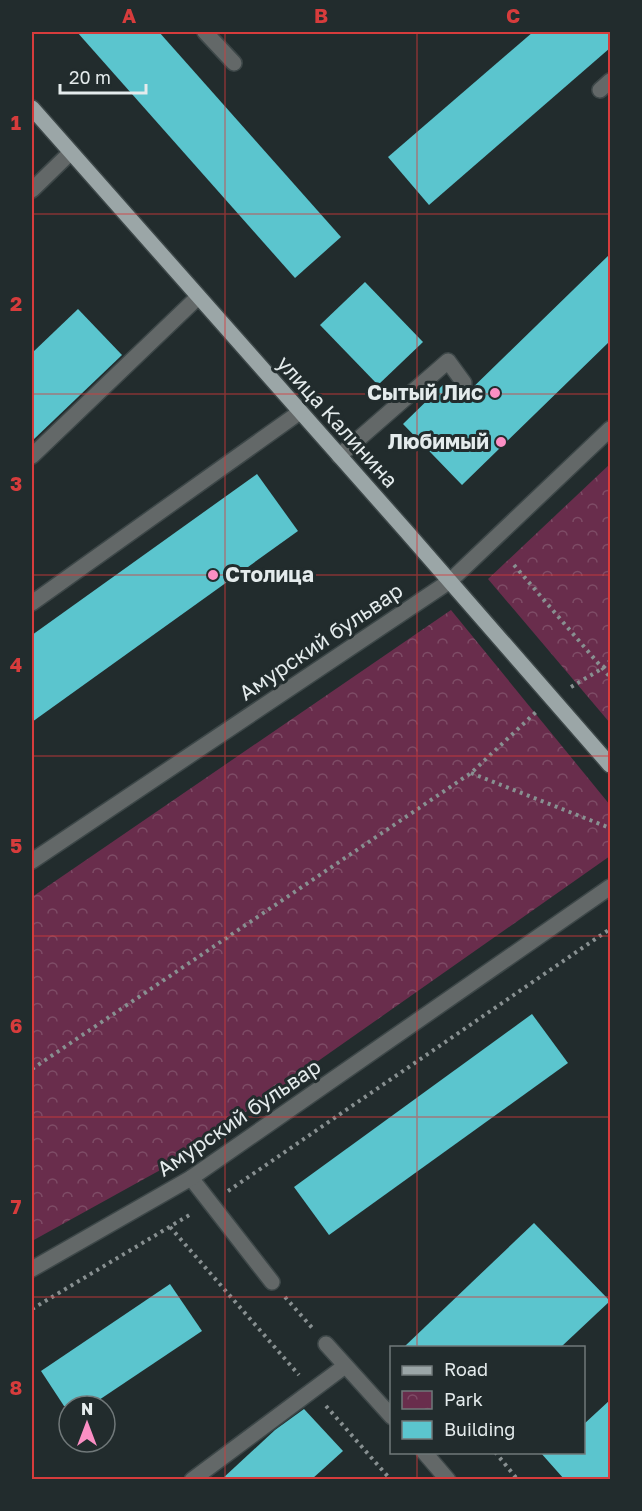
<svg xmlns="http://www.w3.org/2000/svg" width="642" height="1511" font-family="'Golos Text',sans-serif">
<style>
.park{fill:url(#park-crowns)}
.building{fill:#5bc5ce}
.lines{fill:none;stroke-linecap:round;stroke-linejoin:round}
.service-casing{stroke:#3d4748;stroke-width:18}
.tertiary-casing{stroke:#3d4748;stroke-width:18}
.primary-casing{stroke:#3d4748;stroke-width:18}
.path{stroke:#889091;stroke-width:4;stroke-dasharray:3 4.5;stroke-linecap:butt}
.service{stroke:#636868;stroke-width:15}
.tertiary{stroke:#636868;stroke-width:15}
.primary{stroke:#9ba6a7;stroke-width:15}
.grid{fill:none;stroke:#d73c3c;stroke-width:1.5;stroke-opacity:0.55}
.poi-dot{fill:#fb8fc4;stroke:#222c2d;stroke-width:2}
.labels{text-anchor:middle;stroke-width:6;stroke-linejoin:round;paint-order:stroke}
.poi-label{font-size:21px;font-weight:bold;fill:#e4ebec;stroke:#222c2d;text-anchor:end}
.street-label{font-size:21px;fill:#e4ebec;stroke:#222c2d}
.neatline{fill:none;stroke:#d73c3c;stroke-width:2}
.grid-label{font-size:20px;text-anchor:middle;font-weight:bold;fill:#d73c3c}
</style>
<defs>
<pattern id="park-crowns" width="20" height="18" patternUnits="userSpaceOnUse" patternTransform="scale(1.5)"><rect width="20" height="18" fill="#692d4c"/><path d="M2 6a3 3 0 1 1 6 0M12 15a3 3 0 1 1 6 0" fill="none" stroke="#7e4c66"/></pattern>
</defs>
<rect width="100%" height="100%" fill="#222c2d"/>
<g class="park">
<polygon points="610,464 610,723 488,579"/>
<polygon points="451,610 610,805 610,856 173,1163 32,1241 32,897"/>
</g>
<g class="building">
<polygon points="77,32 159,32 341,237 295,278"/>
<polygon points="533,32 610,32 610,48 429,205 388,157"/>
<polygon points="610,254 610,341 462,485 403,424 445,383 461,399"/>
<polygon points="365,282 423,342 378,385 320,325"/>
<polygon points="78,309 122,355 32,441 32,353"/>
<polygon points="257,474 298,531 32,722 32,635"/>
<polygon points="532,1014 568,1063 329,1235 294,1187"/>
<polygon points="534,1223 610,1301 561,1347 404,1347"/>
<polygon points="170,1284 202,1331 90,1406 64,1406 41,1371"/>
<polygon points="610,1400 610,1479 564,1479 540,1452 584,1452 584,1424"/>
<polygon points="304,1409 343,1451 312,1479 222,1479 275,1430"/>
</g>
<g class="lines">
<defs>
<g id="service">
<polyline points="205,32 234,63"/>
<polyline points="600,90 610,81"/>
<polyline points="32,190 70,153"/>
<polyline points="32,456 198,297"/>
<polyline points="339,456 448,361 464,383"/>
<polyline points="32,603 300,412"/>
<polyline points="191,1178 272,1282"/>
<polyline points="192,1480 345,1366"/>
</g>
<g id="tertiary">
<polyline points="32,861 450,581 610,429"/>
<polyline points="32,1269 191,1178 610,887"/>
<polyline points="326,1344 392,1417"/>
<polyline points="424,1452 448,1480"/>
</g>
<polyline id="primary" points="32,108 406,531 610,765"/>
</defs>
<use href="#service" class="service-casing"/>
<use href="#tertiary" class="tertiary-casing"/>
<use href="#primary" class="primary-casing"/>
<g class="path">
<polyline points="514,565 610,677"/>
<polyline points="571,687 603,668 610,661"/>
<polyline points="471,773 610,828"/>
<polyline points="32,1069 471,773 536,712"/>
<polyline points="228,1191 610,929"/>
<polyline points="170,1227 299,1375"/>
<polyline points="285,1297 314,1330"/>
<polyline points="32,1309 191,1214"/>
<polyline points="326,1406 391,1480"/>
<polyline points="495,1452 518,1480"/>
</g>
<use href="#service" class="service"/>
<use href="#tertiary" class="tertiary"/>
<use href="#primary" class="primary"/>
</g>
<path class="grid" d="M225 32V1480M417 32V1348M32 214H610M32 394H610M32 575H610M32 756H610M32 936H610M32 1117H610M32 1297H610M417 1452V1480"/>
<g class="poi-dot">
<circle cx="495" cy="393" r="6"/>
<circle cx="501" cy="442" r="6"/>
<circle cx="213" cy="575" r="6"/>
</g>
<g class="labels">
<g class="poi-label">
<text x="483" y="400">Сытый Лис</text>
<text x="489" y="449">Любимый</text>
<text x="225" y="582" text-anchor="start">Столица</text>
</g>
<g class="street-label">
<text transform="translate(337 422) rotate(48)" y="7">улица Калинина</text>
<text transform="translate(321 642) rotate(-34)" y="7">Амурский бульвар</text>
<text transform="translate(239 1118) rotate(-34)" y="7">Амурский бульвар</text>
</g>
</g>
<rect width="642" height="1511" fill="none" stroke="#222c2d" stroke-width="66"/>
<rect x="390" y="1346" width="195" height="108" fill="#222c2d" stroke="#707879" stroke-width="1.5"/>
<rect x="402" y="1366" width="30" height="9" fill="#9ba6a7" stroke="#707879" stroke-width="1.5"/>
<text x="444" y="1376" font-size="18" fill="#e4ebec">Road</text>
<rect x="402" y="1391" width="30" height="18" fill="url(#park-crowns)" stroke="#707879" stroke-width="1.5"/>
<text x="444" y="1406" font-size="18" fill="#e4ebec">Park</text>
<rect x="402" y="1421" width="30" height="18" fill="#5bc5ce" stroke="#707879" stroke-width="1.5"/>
<text x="444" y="1436" font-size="18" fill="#e4ebec">Building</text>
<g transform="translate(87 1424)"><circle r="28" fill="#222c2d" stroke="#707879" stroke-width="1.5"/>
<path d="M0-4.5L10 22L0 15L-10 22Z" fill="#fb8fc4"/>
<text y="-9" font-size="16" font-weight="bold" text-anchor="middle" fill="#e4ebec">N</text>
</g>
<path d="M60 84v9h86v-9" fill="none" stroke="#e4ebec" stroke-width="3"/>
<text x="69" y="84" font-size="18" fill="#e4ebec" stroke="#222c2d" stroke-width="4.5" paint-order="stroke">20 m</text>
<rect x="33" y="33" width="576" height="1445" class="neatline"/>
<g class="grid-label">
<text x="129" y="23">A</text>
<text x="321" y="23">B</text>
<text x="513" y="23">C</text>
<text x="16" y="130">1</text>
<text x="16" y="311">2</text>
<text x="16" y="491">3</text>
<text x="16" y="672">4</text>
<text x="16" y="853">5</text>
<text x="16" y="1033">6</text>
<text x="16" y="1214">7</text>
<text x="16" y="1395">8</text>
</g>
</svg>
